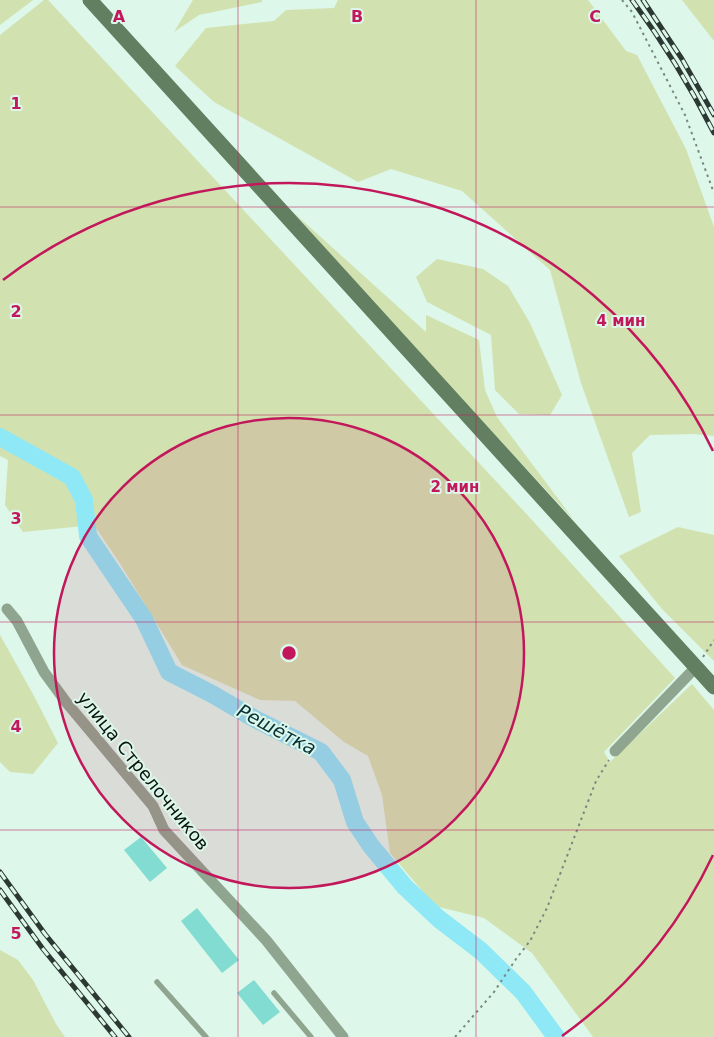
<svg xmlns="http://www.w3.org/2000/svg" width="714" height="1037" font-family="'DejaVu Sans',sans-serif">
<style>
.green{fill:#d1e2b0}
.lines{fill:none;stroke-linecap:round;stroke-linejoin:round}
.river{stroke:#8fe8f5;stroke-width:18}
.building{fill:#83dcd2}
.path{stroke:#778980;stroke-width:2;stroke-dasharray:2.5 4;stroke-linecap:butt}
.lane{stroke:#90a58f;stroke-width:5.5}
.street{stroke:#90a58f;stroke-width:11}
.secondary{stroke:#628061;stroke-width:15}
.rail-casing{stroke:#2c3833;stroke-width:5}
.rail{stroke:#ddf7ea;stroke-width:3;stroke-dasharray:9;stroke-linecap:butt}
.grid{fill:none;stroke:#c2185b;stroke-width:1;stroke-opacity:0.55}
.ring{fill:none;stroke:#c2185b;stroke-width:2.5}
.labels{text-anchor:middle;stroke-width:4;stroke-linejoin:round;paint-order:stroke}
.street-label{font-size:18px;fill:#0b1410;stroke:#ddf7ea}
.water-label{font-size:19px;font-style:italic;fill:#043137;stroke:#ddf7ea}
.grid-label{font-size:16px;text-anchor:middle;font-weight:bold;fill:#c2185b;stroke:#ddf7ea;stroke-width:4;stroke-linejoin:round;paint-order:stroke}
.centre{fill:#c2185b;stroke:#ddf7ea;stroke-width:2.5}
.ring-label{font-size:15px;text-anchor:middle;font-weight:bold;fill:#c2185b;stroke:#ddf7ea;stroke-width:4;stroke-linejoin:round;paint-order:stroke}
</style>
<rect width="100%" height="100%" fill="#ddf7ea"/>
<g class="green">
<polygon points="0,0 33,0 0,25"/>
<polygon points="44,0 48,0 532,520 675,678 604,752 610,762 692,684 714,710 714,1037 593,1037 532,953 484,918 435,906 390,853 382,795 368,756 344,742 295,701 260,700 182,665 119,562 94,525 23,532 5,505 8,460 0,456 0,35"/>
<polygon points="193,0 262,0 262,2 199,15 174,32"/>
<polygon points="338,0 588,0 626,51 637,55 686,149 714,227 714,436 694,434 650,435 632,453 641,512 629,517 581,383 550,270 462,191 391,169 358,182 214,102 175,66 206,28 274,21 286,10 334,8"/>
<polygon points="682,0 714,0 714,41"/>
<polygon points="293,212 426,332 426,315 479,340 485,390 497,417 574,520 441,377"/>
<polygon points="437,259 483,269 508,286 530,323 562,395 550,415 519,414 495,390 491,335 427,302 416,277"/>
<polygon points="678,527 714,535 714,661 662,609 619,556"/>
<polygon points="0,635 34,696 58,743 33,774 10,772 0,762"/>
<polygon points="0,950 18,960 33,980 56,1024 65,1037 0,1037"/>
</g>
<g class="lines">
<polyline class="river" points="0,437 72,477 84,500 88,536 144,619 169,672 212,694 255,719 321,752 342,780 355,822 371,846 405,887 439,919 481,951 523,992 556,1037"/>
</g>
<g class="building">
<polygon points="141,837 167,868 150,882 124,850"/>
<polygon points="197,908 239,960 222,973 181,921"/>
<polygon points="254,980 280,1012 263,1025 237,993"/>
</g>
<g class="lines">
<g class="path">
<polyline points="622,0 632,12 685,115 714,193"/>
<polyline points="703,657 714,640"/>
<polyline points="455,1037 494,992 516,959 530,941 547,908 596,781 609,760"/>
</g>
<g class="lane">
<polyline points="157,982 206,1037"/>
<polyline points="274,993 311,1037"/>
</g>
<g class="street">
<polyline points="7,609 17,621 44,672 66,702 153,806 164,830 266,940 343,1037"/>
<polyline points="615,751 696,667"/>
</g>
<polyline class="secondary" points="90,0 714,687"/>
<defs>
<g id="rail">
<path d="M632 0C663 42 690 86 714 133"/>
<polyline points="643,0 682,59 714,115"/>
<polyline points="0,872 45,934 129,1037"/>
<polyline points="0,890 43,949 115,1037"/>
</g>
</defs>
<use href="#rail" class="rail-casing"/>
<use href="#rail" class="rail"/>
</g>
<path class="grid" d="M238 0V1037M476 0V1037M0 207H714M0 415H714M0 622H714M0 830H714"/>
<circle cx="289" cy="653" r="235" fill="#c2185b" fill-opacity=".12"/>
<g class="ring">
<circle cx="289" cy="653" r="235"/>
<path d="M713 855A470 470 0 0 1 562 1036M3 280A470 470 0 0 1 713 451"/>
</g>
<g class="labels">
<g class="street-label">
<text transform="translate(143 771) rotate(51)" y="6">улица Стрелочников</text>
</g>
<g class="water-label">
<text transform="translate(277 729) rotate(28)" y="7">Решётка</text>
</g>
</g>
<g class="grid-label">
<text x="119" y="22">A</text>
<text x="357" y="22">B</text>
<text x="595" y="22">C</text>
<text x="16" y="109">1</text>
<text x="16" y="317">2</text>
<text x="16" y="524">3</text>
<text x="16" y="732">4</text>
<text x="16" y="939">5</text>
</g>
<circle cx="289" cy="653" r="8" class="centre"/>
<g class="ring-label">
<text x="621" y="326">4 мин</text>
<text x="455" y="492">2 мин</text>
</g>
</svg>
